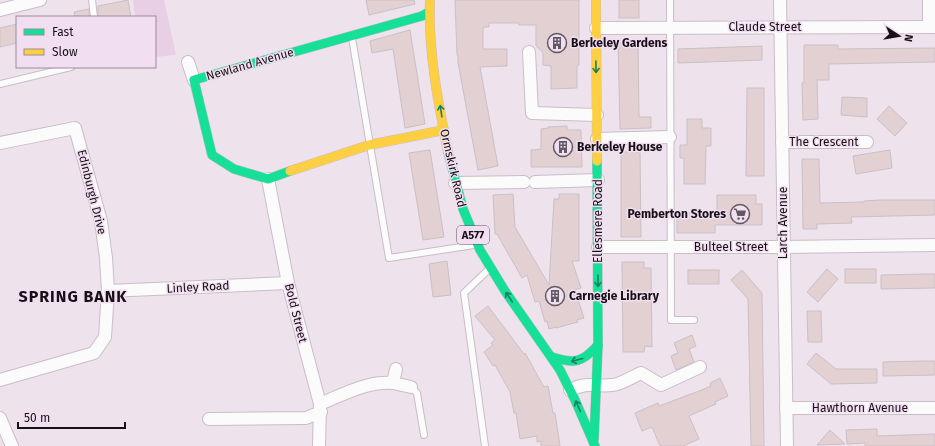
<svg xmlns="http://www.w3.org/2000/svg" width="935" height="446" font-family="'Fira Sans',sans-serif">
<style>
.green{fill:#e8cfe6}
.building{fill:#e2d0d2;stroke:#cbc0c4}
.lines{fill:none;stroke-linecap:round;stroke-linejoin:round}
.lane-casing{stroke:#c7bec6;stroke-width:8}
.street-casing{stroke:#c7bec6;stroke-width:14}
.fast-casing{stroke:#c7bec6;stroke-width:10}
.slow-casing{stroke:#c7bec6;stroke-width:10}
.lane{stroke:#fcfbfc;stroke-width:6}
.street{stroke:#fcfbfc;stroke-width:12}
.fast{stroke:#16e098;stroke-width:9}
.slow{stroke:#ffcf43;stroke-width:9}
.oneway{stroke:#16835e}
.labels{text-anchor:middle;stroke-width:3;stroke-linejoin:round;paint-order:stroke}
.shield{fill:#f2def1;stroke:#594e58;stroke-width:1}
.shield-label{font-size:11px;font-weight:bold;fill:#171117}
.street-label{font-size:12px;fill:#171117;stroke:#f2def1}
.poi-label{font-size:12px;font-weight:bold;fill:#171117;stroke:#f2def1;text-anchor:start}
.district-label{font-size:16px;font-weight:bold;letter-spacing:1px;fill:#171117;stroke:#f2def1}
</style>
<rect width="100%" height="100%" fill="#eee2ed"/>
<polygon class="green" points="133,0 164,0 176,55 155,57 155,17 135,17"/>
<g class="building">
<polygon points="128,0 131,17 98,17 98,6"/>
<polygon points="366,0 414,0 415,4 369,15"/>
<polygon points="455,0 579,0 579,65 577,66 577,88 551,89 551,66 543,65 543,52 536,46 536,25 519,25 519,23 489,23 489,27 483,27 483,49 507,49 507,66 480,67 498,166 478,170 458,63 458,55 457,55"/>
<rect x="619" y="0" width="20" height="18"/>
<polygon points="89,9 89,17 75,17 74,12"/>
<polygon points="17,24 17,43 0,47 0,28"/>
<polygon points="410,30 425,124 405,128 393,49 372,53 370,41"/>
<polygon points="618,42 638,42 639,117 651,117 651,128 620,129"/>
<polygon points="804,45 838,45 838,49 935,48 935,62 829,64 829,80 817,80 818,119 803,120 802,83 804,83"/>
<polygon points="762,46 762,60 678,63 678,49"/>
<polygon points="747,88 764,88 764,176 746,176"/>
<polygon points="842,97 867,98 867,117 841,115"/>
<polygon points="889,106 907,123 895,136 877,119"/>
<polygon points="687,119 702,119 702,128 711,128 711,146 706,146 705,184 684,184 684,158 680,158 680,145 687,145"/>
<polygon points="567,126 567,130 581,130 582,167 531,167 531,150 541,149 541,129 548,128 548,127"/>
<polygon points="430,150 444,237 423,240 409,153"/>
<polygon points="890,150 892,168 856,174 853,156"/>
<polygon points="621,152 640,152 641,237 621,237"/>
<polygon points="802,159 819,159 820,203 864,202 864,201 881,200 935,200 935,215 851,217 852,223 817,224 817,229 803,229"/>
<polygon points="513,194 515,227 549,285 554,199 559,199 559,194 579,194 579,261 572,261 581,288 575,290 584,318 577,320 578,322 556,328 556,327 549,329 547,321 545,322 539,301 535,302 527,275 522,278 497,234 495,234 493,195"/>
<polygon points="717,195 756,195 756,204 762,204 762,225 715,225 715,233 677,233 677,213 717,213"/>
<polygon points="447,261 451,295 433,297 429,264"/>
<polygon points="622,262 644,262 644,268 651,268 652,347 645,346 644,352 623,352"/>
<polygon points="827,269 838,279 818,302 807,292"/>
<rect x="845" y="269" width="31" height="14"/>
<rect x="688" y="270" width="31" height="14"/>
<polygon points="742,270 762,293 764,446 751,446 748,299 731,280"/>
<polygon points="925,274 935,274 935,288 881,289 881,275"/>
<polygon points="488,306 524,354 525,353 544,387 548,386 553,413 555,413 560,446 541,446 541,441 537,442 537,436 520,439 516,413 514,413 510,392 495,365 493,366 484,352 493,345 491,343 495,340 475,316"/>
<polygon points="807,311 821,311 822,342 808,342"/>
<polygon points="692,335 696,346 689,349 694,362 676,370 671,356 678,353 674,343"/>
<polygon points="816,353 836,369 877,369 877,383 831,384 807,364"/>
<polygon points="920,361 935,361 935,375 883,376 883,362"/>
<polygon points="720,378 728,396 715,402 716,404 689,416 699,439 683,446 660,446 652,427 642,431 635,413 658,403 659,406 699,391 711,386 710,383"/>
<polygon points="877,429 877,436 935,434 935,446 865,446 865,443 847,444 846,430"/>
<polygon points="830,430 845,444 817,445"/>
</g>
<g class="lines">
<defs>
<g id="lane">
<polyline points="92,0 94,17"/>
<polyline points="670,0 671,320 694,320"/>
<polyline points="352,38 389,258 474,245"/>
<polyline points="0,84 71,67"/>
<polyline points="411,387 417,393 424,435"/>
<polyline points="485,446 464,293 487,271"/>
</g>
<g id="street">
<polyline points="780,0 787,446"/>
<polyline points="929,0 929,27"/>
<polyline points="0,10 40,0"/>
<polyline points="596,28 935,27"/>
<polyline points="529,52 532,113 597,115"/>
<polyline points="188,62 194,80"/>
<polyline points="597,139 670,137"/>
<polyline points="782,142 867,142"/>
<polyline points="0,143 75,128 101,221 106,258 108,291 105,337 94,353 0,380"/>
<polyline points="268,179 288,283 320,404 319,446"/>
<polyline points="535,182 598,180"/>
<polyline points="455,183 524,182"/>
<polyline points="598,247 783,247 935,245"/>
<polyline points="108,291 288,283"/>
<polyline points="396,369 393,383 411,387"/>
<path d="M570 390C589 381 594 387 612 385 620 385 634 376 641 373L661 385 700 367"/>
<path d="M320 404C344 394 367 381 393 383"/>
<polyline points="786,408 935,408"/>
<polyline points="0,418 12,446"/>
<polyline points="209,419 306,418 321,412"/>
</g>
<g id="fast">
<polyline points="448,152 463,209 480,250 505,291 560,370 575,400 595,446"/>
<polyline points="290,171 268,179 234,169 212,155 194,80 422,16 429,12"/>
<path d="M552 357C574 364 582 363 598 345"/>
<polyline points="594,439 598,345 597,161"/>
</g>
<g id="slow">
<path d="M430 0C428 51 438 102 448 152"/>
<polyline points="596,0 597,161"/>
<polyline points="290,171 369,145 444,130"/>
</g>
</defs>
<use href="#lane" class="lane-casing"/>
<use href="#street" class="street-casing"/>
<use href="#fast" class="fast-casing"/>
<use href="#slow" class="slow-casing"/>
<use href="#lane" class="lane"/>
<use href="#street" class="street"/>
<use href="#fast" class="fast"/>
<use href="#slow" class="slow"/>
</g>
<defs><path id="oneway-shaft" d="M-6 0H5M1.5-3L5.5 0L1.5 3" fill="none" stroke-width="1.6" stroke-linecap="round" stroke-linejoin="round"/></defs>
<g class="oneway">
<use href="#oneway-shaft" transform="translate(596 67) rotate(89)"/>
<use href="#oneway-shaft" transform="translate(441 111) rotate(-99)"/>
<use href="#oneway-shaft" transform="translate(598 281) rotate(90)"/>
<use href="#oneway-shaft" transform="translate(509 297) rotate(-124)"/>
<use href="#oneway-shaft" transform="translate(577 360) rotate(166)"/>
<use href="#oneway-shaft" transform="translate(578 406) rotate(-114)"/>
</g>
<defs>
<symbol id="building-ring" viewBox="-11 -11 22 22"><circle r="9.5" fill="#f2def1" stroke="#625a62" stroke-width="1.5"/><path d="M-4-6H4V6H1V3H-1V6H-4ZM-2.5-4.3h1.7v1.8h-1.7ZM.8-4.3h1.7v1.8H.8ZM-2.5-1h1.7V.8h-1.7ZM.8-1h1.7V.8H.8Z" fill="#625a62"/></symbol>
<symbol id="supermarket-ring" viewBox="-11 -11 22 22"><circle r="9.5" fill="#f2def1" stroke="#625a62" stroke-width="1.5"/><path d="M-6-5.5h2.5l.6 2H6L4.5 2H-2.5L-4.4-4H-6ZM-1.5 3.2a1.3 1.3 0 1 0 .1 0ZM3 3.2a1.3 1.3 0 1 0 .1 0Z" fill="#625a62"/></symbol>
</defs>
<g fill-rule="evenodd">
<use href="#building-ring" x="546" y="32" width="22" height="22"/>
<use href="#building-ring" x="552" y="136" width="22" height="22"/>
<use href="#supermarket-ring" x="729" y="203" width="22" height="22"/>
<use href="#building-ring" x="544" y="285" width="22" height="22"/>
</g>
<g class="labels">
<rect class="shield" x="457" y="226" width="32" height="18" rx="3"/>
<g class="shield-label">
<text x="473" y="239">A577</text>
</g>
<g class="street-label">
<text x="765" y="31">Claude Street</text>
<text transform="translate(250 64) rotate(-16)" y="4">Newland Avenue</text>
<text x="824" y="146">The Crescent</text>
<text transform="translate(453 168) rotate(77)" y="4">Ormskirk Road</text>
<text transform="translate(92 192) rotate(76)" y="4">Edinburgh Drive</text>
<text transform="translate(598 221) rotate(-90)" y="4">Ellesmere Road</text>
<text transform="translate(783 223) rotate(-90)" y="4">Larch Avenue</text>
<text x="731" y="251">Bulteel Street</text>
<text transform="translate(198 287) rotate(-3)" y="4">Linley Road</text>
<text transform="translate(296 313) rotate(76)" y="4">Bold Street</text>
<text x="860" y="412">Hawthorn Avenue</text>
</g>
<g class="poi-label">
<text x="571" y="47">Berkeley Gardens</text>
<text x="577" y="151">Berkeley House</text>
<text x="726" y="218" text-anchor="end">Pemberton Stores</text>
<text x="569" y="300">Carnegie Library</text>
</g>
<g class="district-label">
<text x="73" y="302">SPRING BANK</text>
</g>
</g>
<rect x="16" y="16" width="140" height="52" fill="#f2def1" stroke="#9a8c9a"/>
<rect x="24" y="29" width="20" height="6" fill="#16e098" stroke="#9a8c9a"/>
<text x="52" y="36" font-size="12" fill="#171117">Fast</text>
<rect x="24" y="49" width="20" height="6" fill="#ffcf43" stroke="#9a8c9a"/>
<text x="52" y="56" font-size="12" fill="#171117">Slow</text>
<g transform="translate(899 36) rotate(102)" stroke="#f2def1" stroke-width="3" paint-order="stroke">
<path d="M0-3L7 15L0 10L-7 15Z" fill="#171117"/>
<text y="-6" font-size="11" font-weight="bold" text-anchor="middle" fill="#171117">N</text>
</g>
<path d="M18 422v6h107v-6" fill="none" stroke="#171117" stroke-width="2"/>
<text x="24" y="422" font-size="12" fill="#171117" stroke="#f2def1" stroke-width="3" paint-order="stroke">50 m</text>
</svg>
